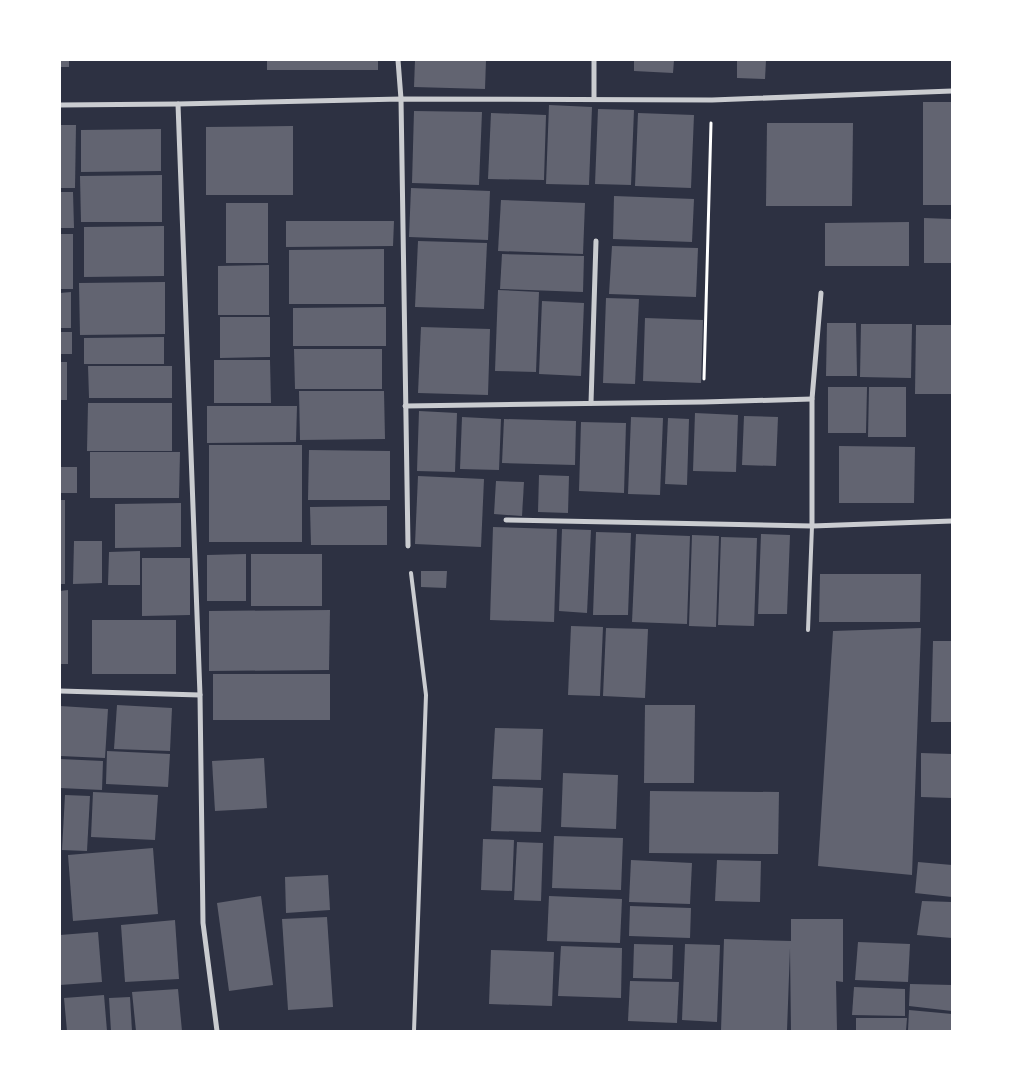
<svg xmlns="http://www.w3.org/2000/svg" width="1012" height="1091" font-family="Helvetica,sans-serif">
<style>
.building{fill:#626471}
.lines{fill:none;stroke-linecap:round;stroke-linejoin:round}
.path{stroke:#fff;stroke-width:3}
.service{stroke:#caccd0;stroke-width:4}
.minor{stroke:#caccd0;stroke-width:5}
</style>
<rect width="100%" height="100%" fill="#2d3142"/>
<g class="building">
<rect x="60" y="60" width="9" height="7"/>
<rect x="267" y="60" width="111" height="10"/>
<polygon points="415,60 486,60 485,89 414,87"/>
<polygon points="634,60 674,60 673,73 634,71"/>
<polygon points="737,60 766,60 765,79 737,78"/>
<rect x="923" y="102" width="29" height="103"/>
<polygon points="549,105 592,107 589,185 546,184"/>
<polygon points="598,109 634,110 631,185 595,184"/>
<polygon points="414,111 482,112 479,185 412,183"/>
<polygon points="491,113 546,115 544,180 488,179"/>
<polygon points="638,113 694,115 691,188 635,186"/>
<polygon points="767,123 853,123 852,206 766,206"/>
<polygon points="60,125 76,125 75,188 60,188"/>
<polygon points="293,126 293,195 206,195 206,127"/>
<polygon points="161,129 161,171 81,172 81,130"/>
<polygon points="162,175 162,222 81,222 80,176"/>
<polygon points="411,188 490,191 488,240 409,237"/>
<polygon points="60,192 73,192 74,228 60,228"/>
<polygon points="614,196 694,199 692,242 613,239"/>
<polygon points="501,200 585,203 583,254 498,251"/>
<rect x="226" y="203" width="42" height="60"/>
<polygon points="924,218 952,219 952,263 924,263"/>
<polygon points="286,221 394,221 393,246 286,247"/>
<polygon points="909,222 909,266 825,266 825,223"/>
<polygon points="164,226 164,276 84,277 84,227"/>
<rect x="60" y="234" width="13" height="55"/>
<polygon points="418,241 487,243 484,309 415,307"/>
<polygon points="612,246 698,248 696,297 609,294"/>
<polygon points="384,249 384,304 289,304 289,250"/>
<polygon points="502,254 584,256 583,292 500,289"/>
<polygon points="269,265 269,315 218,315 218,266"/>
<polygon points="165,282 165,334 80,335 79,283"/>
<polygon points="498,290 539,292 536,372 495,371"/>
<polygon points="71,292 71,328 60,328 60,293"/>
<polygon points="606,298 639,299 635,384 603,383"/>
<polygon points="542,301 584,303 581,376 539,374"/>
<polygon points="386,307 386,346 293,346 293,308"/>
<polygon points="220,317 270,317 270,357 220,358"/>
<polygon points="645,318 703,320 701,383 643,381"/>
<polygon points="827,323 856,323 857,376 826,376"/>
<polygon points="861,324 912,324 911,378 860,377"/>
<polygon points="916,325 952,325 952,394 915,394"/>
<polygon points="421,327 490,329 488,395 418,393"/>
<rect x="60" y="332" width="12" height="22"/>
<polygon points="164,337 164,364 84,364 84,338"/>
<polygon points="294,349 382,349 382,389 295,389"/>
<polygon points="214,360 270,360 271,403 214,403"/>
<rect x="60" y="362" width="7" height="38"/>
<polygon points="88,366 172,366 172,398 89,398"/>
<polygon points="828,387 867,387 866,433 828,433"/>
<polygon points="869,387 906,387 906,437 868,437"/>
<polygon points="299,391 384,391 385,439 300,440"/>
<polygon points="88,403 172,403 172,451 87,451"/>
<polygon points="207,406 297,406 296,442 207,443"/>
<polygon points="419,411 457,413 455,472 417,471"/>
<polygon points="695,413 738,415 736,472 693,471"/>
<polygon points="744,416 778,417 776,466 742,465"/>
<polygon points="462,417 501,419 499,470 460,469"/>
<polygon points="631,417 663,418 660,495 628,494"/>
<polygon points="668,418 689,419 687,485 665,484"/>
<polygon points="504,419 576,421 575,465 502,463"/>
<polygon points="581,422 626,423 624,493 579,491"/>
<rect x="209" y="445" width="93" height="97"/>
<polygon points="839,446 915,447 914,503 839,503"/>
<polygon points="309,450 390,451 390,500 308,500"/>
<polygon points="90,452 180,452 179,498 90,498"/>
<rect x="60" y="467" width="17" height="26"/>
<polygon points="539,475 569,476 568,513 538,512"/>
<polygon points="418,476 484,479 481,547 415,544"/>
<polygon points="496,481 524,482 522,516 494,514"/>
<rect x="60" y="500" width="5" height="84"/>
<polygon points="181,503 181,547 115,548 115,504"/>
<polygon points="387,506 387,545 311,545 310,507"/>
<polygon points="493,527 557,529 554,622 490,620"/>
<polygon points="562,529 591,530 587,613 559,611"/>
<polygon points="596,532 631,533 628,615 593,615"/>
<polygon points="636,534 690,536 687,624 632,622"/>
<polygon points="761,534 790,535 787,614 758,614"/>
<polygon points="692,535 719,536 716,627 689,626"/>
<polygon points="721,537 757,538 754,626 718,625"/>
<polygon points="74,541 102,541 102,583 73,584"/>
<polygon points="140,551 140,585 108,585 109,552"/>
<polygon points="246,554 246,601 207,601 207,555"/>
<rect x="251" y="554" width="71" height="52"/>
<polygon points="142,558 190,558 190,615 142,616"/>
<polygon points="421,571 447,571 446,588 421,587"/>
<polygon points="820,574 921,574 920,622 819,622"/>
<polygon points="68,590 68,664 60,664 60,591"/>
<polygon points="330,610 329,670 209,671 209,611"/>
<rect x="92" y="620" width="84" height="54"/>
<polygon points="571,626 603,627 600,696 568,695"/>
<polygon points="606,628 648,629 645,698 603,696"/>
<polygon points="921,628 912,875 818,866 833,631"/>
<polygon points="933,641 952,641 952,722 931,722"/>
<rect x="213" y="674" width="117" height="46"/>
<polygon points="117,705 172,708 170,751 114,749"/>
<polygon points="645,705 695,705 694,783 644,783"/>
<polygon points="60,706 108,709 105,758 60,756"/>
<polygon points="495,728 543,729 541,780 492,779"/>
<polygon points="107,751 170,754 168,787 106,784"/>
<polygon points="921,753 952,754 952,798 921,797"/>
<polygon points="264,758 267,808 215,811 212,761"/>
<polygon points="60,759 103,761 102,790 60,788"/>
<polygon points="563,773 618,775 616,829 561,827"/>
<polygon points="493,786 543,788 541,832 491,831"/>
<polygon points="650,791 779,792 778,854 649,853"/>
<polygon points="93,792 158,795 155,840 91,837"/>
<polygon points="65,795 90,796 87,851 62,850"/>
<polygon points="554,836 623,838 621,890 552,888"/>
<polygon points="483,839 514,840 512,891 481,890"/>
<polygon points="517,842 543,843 541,901 514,900"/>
<polygon points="153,848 158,914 73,921 68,855"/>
<polygon points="631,860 692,863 690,904 629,902"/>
<polygon points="717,860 761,861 760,902 715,901"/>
<polygon points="918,862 952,865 952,897 915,893"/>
<polygon points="328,875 330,910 286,913 285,877"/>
<polygon points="261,896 273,985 229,991 217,903"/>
<polygon points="549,896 622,899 620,943 547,941"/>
<polygon points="922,901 952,902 952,938 917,935"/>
<polygon points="630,906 691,908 690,938 629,936"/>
<polygon points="327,917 333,1007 288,1010 282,919"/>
<polygon points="791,919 843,919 843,982 836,981 837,1031 791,1031 790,948 787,1031 721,1031 724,939 791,941"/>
<polygon points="175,920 179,979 125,982 121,925"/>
<polygon points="98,932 102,982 60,985 60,935"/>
<polygon points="858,942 910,944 908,982 855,980"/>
<polygon points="634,944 673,945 672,979 633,978"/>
<polygon points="685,944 720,945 717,1022 682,1020"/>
<polygon points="561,946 622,948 621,998 558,996"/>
<polygon points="491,950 554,952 552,1006 489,1004"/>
<polygon points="630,981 679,982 677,1023 628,1021"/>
<polygon points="910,984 952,985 952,1011 909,1006"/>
<polygon points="854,987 905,989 905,1016 852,1015"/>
<polygon points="178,989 182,1031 136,1031 132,992"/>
<polygon points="104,995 107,1031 67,1031 64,998"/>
<polygon points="130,997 132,1031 111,1031 109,998"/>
<polygon points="909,1010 952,1014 952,1031 908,1031"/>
<polygon points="856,1018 907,1018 906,1031 856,1031"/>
</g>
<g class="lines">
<polyline class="path" points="704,379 711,123"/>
<g class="service">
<polyline points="411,573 426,695 414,1031"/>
<polyline points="808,630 812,526"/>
</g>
<g class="minor">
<polyline points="398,60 401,99 408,546"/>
<polyline points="594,99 594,60"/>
<polyline points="178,104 200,695 203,923 217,1031"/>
<polyline points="60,105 178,104 401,99 712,100 952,91"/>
<polyline points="591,403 596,241"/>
<polyline points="405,406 703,402 812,399"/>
<polyline points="506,520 812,526 952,521"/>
<polyline points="812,526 812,399 821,293"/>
<polyline points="60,691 200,695"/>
</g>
</g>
<rect width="1012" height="1091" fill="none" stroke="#ffffff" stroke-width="122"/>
</svg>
